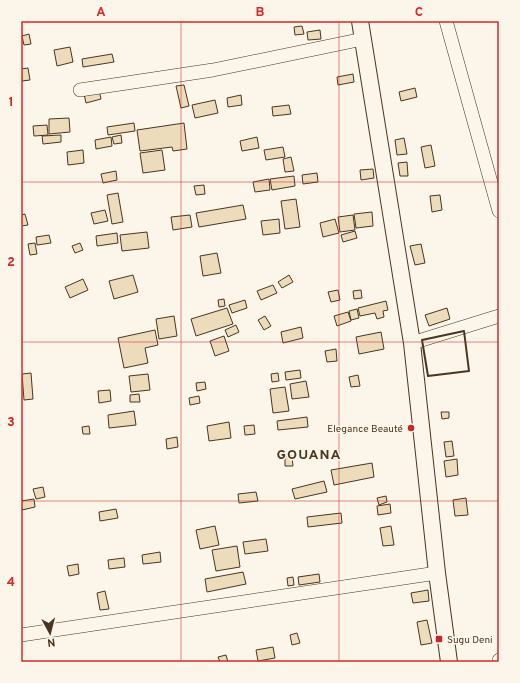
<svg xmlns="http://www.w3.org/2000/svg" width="520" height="683" font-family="Overpass,sans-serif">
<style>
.building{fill:#ecdcbc;stroke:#4a3520}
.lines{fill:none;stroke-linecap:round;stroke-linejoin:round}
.minor-casing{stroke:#4a3520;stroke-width:14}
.tertiary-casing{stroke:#4a3520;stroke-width:18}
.minor{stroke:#fbf6e9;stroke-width:13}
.tertiary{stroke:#fbf6e9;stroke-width:16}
.wall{stroke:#4a3520;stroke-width:2}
.grid{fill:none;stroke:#d62828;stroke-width:1;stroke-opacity:0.55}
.poi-dot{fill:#c62828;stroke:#fbf6e9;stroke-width:1.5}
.labels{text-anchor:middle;stroke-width:3;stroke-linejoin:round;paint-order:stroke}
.poi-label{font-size:10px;fill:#4a3520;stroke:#fbf6e9;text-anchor:end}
.district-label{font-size:14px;font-weight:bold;letter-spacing:1px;fill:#4a3520;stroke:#fbf6e9}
.neatline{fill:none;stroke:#d62828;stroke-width:1.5}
.grid-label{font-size:13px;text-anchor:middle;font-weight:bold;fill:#d62828}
</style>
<rect width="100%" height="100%" fill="#fbf6e9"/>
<g class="building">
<polygon points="302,26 304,34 295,35 294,27"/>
<polygon points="320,30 321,39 308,40 307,32"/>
<polygon points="29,34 31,44 24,45 22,36"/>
<polygon points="70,47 73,62 57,66 54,50"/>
<polygon points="112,54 114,62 83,67 82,59"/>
<polygon points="28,68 30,80 22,81 21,69"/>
<polygon points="353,74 354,82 338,85 337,77"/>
<polygon points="184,85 189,106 181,108 176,86"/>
<polygon points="415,88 417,97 401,101 399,92"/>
<polygon points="99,90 101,99 86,103 84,94"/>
<polygon points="241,95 242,105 228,107 227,98"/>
<polygon points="215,100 218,113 195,118 192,105"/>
<polygon points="289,105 291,114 273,116 272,107"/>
<polygon points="69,118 70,132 49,134 49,119"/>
<polygon points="134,123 135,131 108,135 107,127"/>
<polygon points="184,123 187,149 173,151 172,147 140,151 137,130"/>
<polygon points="47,125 48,135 34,136 33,126"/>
<polygon points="61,135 61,142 43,144 42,136"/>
<polygon points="121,135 122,143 114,144 112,137"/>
<polygon points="111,137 112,146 96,149 95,140"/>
<polygon points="257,137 259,148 242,151 240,141"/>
<polygon points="404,138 407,154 397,155 395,140"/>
<polygon points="431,145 435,166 425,168 421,147"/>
<polygon points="283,147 285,157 266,160 264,150"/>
<polygon points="83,150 84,163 68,165 67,152"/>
<polygon points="162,150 165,170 143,173 140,153"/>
<polygon points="291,157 294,171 285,172 283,159"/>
<polygon points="407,162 408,176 400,176 398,163"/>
<polygon points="373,169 374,178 361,180 360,170"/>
<polygon points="116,171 117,180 103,183 101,174"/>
<polygon points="317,173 318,182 303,184 302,175"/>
<polygon points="294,176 295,186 272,190 270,179"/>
<polygon points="269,179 270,190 255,192 253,182"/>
<polygon points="204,185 205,194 196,195 194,186"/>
<polygon points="118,193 123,222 112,224 107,195"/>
<polygon points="440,195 442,210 432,212 430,196"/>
<polygon points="296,199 300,227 285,229 281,201"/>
<polygon points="243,205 246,219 199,227 196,213"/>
<polygon points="105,210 108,221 94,224 91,213"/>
<polygon points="372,212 373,226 356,228 354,214"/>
<polygon points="25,214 28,225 21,226 21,215"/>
<polygon points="190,215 192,227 173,230 171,217"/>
<polygon points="353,215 355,230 340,232 338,217"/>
<polygon points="279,219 280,233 263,235 261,221"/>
<polygon points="335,219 339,233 323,237 320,223"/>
<polygon points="355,231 357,238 343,242 341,235"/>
<polygon points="147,232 149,248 122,251 120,235"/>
<polygon points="117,233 118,243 97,246 96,236"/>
<polygon points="49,235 51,243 37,245 36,237"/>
<polygon points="35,243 37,254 30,255 28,244"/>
<polygon points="80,243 83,250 75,253 72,246"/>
<polygon points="421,244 425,263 415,265 410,246"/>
<polygon points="217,253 221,273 203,276 200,256"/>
<polygon points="133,275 138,292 114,299 109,281"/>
<polygon points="289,275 293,282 282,288 278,282"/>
<polygon points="83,279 88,290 70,298 65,287"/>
<polygon points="273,285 277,293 261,300 257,291"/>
<polygon points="338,290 340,300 331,302 328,292"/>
<polygon points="361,290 362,298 354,299 353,291"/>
<polygon points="224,299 225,306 219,307 218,300"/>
<polygon points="245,300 247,308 232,313 229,305"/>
<polygon points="386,301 388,310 383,311 384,317 377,319 375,313 360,316 358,308"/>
<polygon points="227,308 233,324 196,336 191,319"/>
<polygon points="447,308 450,319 429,326 425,315"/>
<polygon points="357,309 359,318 351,320 349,311"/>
<polygon points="348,312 351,321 337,326 334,316"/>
<polygon points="174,316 177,336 159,339 156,319"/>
<polygon points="265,316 271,326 264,330 258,320"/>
<polygon points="236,325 239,332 228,337 225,330"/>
<polygon points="301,327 303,338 283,343 281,332"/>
<polygon points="155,330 158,345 145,348 148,363 124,368 118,338"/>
<polygon points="381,332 384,349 359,354 356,337"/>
<polygon points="224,336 229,351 215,356 210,341"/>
<polygon points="336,349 337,361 327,362 325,351"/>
<polygon points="300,370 301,378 286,380 285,372"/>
<polygon points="31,373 33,399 24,400 22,374"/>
<polygon points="278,373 279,381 272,382 271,374"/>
<polygon points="148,374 150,390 131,392 129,376"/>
<polygon points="358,375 360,386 351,387 349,377"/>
<polygon points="306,381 309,397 292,399 290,384"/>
<polygon points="205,382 206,389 197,391 196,383"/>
<polygon points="285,387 289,411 273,413 270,389"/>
<polygon points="110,390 111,401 99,403 98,391"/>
<polygon points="139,394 140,402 130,402 130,395"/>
<polygon points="199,396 200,403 190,405 189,398"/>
<polygon points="134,411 136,425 109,428 108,415"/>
<polygon points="441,412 449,412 449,418 442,419"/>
<polygon points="307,417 308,427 278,430 277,421"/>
<polygon points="229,422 231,438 209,441 207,426"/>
<polygon points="254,425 255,434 245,435 244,426"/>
<polygon points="89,426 90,434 83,434 82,427"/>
<polygon points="177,437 178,447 167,449 166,439"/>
<polygon points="452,441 454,456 446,457 444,442"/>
<polygon points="292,456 293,466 285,466 285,457"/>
<polygon points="457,459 458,475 446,477 444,461"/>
<polygon points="372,463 374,477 334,485 331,470"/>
<polygon points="324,481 327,492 295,499 292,489"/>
<polygon points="43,487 45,497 36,499 33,489"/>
<polygon points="256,492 258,501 239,503 238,494"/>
<polygon points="386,496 387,502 379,505 377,498"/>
<polygon points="466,498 468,515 455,516 453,500"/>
<polygon points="34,499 35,507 22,510 21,501"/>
<polygon points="390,504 391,513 378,515 377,506"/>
<polygon points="116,509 118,518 100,521 99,512"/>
<polygon points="341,513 342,523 308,527 307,517"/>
<polygon points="215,526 219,545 200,549 196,530"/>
<polygon points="391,526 394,545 383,546 380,528"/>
<polygon points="266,539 268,551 245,554 243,542"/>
<polygon points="237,546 240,567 216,571 212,550"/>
<polygon points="160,552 161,562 143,564 142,555"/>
<polygon points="124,558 125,567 109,569 108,560"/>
<polygon points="78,564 79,574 69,576 67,566"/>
<polygon points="243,572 246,584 207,592 205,579"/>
<polygon points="319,574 320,582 299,585 298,577"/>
<polygon points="293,577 294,585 288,586 287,578"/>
<polygon points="428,590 429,601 413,603 411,593"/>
<polygon points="105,591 109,609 100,610 97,593"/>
<polygon points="427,620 432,643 421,645 417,622"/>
<polygon points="297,633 300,643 292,645 290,635"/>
<polygon points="273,647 275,658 258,661 256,650"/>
<polygon points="226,655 228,662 220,662 218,657"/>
</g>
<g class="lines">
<defs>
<g id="minor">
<polyline points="446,21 499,211"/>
<polyline points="80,90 213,70 363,39"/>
<polyline points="412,343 499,316"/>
<polyline points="21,635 437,573"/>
<polyline points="499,662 499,660"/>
</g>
<polyline id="tertiary" points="360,21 412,343 437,573 449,662"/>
</defs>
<use href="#minor" class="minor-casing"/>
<use href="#tertiary" class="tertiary-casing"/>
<use href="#minor" class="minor"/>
<use href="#tertiary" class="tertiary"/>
<polygon class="wall" points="464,331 469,371 428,376 422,340"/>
</g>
<path class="grid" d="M181 21V662M339 21V662M21 182H499M21 342H499M21 501H499"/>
<g class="poi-dot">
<circle cx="411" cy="428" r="4"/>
<rect x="435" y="635" width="8" height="8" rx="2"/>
</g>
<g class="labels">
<g class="poi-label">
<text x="403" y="432">Elegance Beauté</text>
<text x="447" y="643" text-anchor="start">Sugu Deni</text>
</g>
<g class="district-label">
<text x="309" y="459">GOUANA</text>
</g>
</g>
<rect width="520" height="683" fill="none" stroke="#fbf6e9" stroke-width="44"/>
<g transform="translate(50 633) rotate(173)" stroke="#fbf6e9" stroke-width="3" paint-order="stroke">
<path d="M0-3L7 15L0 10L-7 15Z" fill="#4a3520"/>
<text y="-6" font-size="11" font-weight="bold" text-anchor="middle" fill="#4a3520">N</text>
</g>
<rect x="22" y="22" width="476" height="639" class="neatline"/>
<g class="grid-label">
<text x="101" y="16">A</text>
<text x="260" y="16">B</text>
<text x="419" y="16">C</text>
<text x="11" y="106">1</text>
<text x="11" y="266">2</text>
<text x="11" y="426">3</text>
<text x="11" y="586">4</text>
</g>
</svg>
